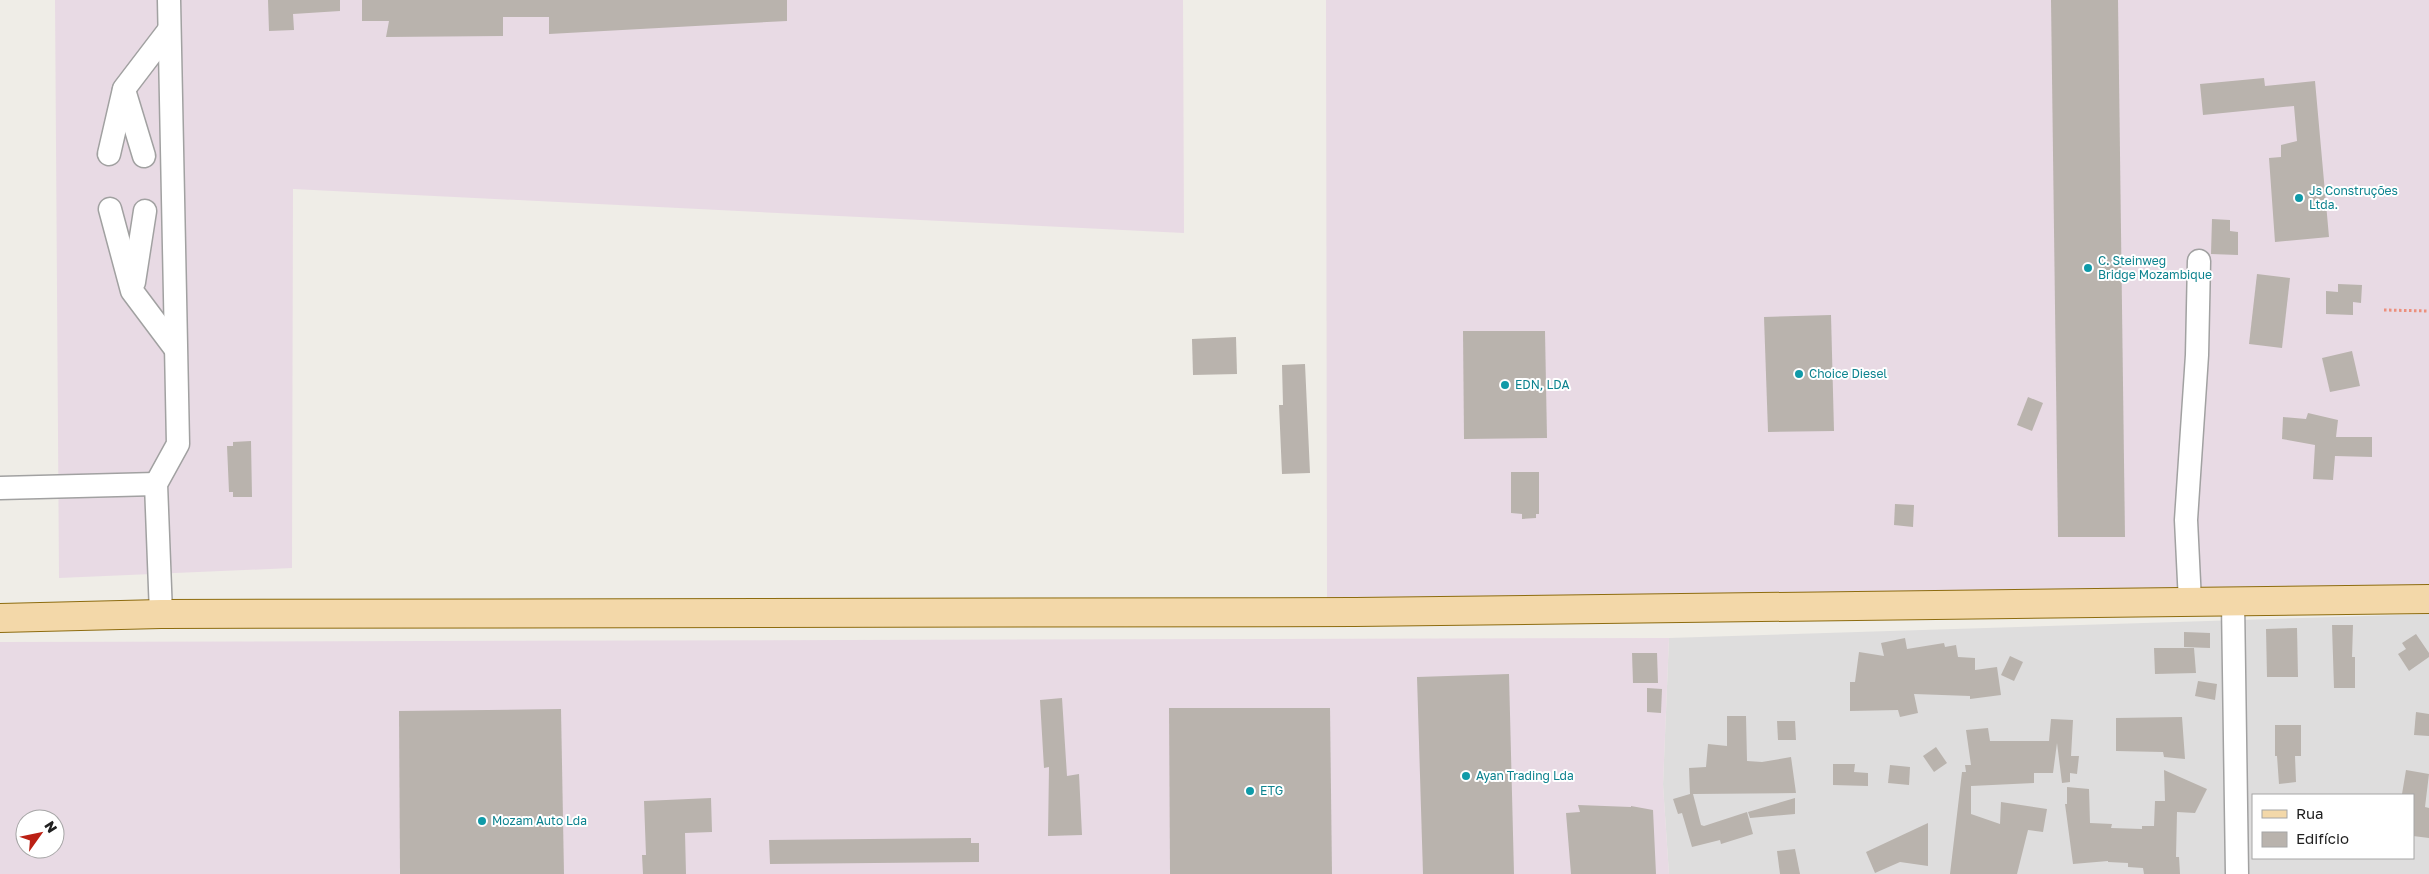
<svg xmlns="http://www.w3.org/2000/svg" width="2429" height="874" font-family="'Golos Text',sans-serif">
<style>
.residential{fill:#dedddd;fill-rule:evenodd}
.industrial{fill:#e8dae4;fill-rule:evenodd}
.building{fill:#b9b3ad}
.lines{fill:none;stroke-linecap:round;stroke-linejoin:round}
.minor-casing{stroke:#a1a1a1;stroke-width:25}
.major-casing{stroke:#8d6c0f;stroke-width:30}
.path{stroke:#ec8f7c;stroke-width:3;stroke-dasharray:2.5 2.5;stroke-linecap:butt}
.minor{stroke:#fff;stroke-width:22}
.major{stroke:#f3d8a9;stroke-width:28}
.culture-dot{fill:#0f9aa8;stroke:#fff;stroke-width:2}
.labels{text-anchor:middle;stroke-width:4;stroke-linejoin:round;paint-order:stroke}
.culture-label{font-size:12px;fill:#0d838f;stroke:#fff;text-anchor:start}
</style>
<rect width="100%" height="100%" fill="#efede7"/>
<path class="residential" d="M2429 614V874H1669L1663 785 1669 638ZM2253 795H2413V858H2253Z"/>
<g class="industrial">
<polygon points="55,0 1183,0 1184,233 293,189 292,568 59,578"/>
<polygon points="1326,0 2429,0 2429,586 1921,593 1327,598"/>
<path d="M1669 638 1663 785 1669 874H0V642ZM25 819H55V849H25Z"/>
</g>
<g class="building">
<polygon points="268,0 340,0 340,11 293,14 294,30 269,31"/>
<polygon points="362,0 787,0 787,21 549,34 549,17 503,17 503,36 386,37 389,21 362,21"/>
<polygon points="2051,0 2118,0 2125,537 2058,537"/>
<polygon points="2264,78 2265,86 2315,81 2329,237 2275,242 2269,158 2281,157 2281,145 2297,141 2294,106 2203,115 2200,84"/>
<polygon points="2212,219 2230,220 2230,231 2238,232 2238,255 2211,254"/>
<polygon points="2257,274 2290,278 2282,348 2249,344"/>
<polygon points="2338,284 2362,285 2361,303 2353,302 2353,315 2326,314 2326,291 2338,292"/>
<polygon points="1831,315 1834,431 1768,432 1764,317"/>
<polygon points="1463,331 1545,331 1547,438 1464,439"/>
<polygon points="1236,337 1237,374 1193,375 1192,339"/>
<polygon points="2352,351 2360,386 2330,392 2322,358"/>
<polygon points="1305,364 1310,473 1282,474 1279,405 1283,405 1282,365"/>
<polygon points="2028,397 2043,403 2032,431 2017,425"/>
<polygon points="2308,413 2338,420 2336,437 2372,437 2372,457 2335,456 2333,480 2313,479 2315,445 2282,439 2283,417 2306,419"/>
<polygon points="251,441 252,497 233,497 233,492 229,492 227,446 233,446 233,442"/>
<polygon points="1511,472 1539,472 1539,514 1536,514 1536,518 1522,519 1522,514 1511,513"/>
<polygon points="1895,504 1914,505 1913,527 1894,525"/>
<polygon points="2332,625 2353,625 2352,657 2355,657 2355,688 2334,688"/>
<polygon points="2297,628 2298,677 2267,677 2266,629"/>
<polygon points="2184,632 2210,633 2210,648 2184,647"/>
<polygon points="2416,634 2429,653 2429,657 2409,671 2398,654 2406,649 2402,643"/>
<polygon points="1905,638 1907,649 1944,643 1945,647 1956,645 1958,657 1975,658 1975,670 1997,667 2001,695 1970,699 1970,696 1914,694 1918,713 1900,717 1898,710 1850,711 1850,682 1855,682 1859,652 1884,656 1881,643"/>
<polygon points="2154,648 2194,648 2196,673 2155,674"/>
<polygon points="1632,653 1657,653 1658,683 1633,683"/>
<polygon points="2010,656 2023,662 2014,681 2001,675"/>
<polygon points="1509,674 1514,874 1423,874 1417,677"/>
<polygon points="2198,681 2217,684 2215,700 2195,696"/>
<polygon points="1647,688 1662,689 1661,713 1647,712"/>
<polygon points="1062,698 1067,776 1079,774 1082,835 1048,836 1049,767 1044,768 1040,700"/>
<polygon points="1169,708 1330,708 1332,874 1170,874"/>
<polygon points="561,709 564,874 400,874 399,711"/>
<polygon points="2416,712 2429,714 2429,736 2414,735"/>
<polygon points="1727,716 1746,716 1747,761 1762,762 1791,757 1796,793 1693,794 1701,825 1704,826 1747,812 1753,834 1721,844 1720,840 1692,847 1682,813 1678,814 1673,799 1690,794 1689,768 1706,767 1708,744 1727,746"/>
<polygon points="2182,717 2185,759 2164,757 2163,752 2116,751 2116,718"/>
<polygon points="2051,719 2073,720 2071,756 2079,756 2077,774 2070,773 2070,782 2062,783 2057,743 2053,773 2034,773 2034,783 1971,786 1971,814 2000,824 2001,802 2047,809 2043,832 2028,830 2017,874 1950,874 1962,772 1966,772 1965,765 1971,765 1966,730 1988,728 1990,741 2049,741"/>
<polygon points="1777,721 1795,721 1796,740 1778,740"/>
<polygon points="2275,725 2301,725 2301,756 2295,756 2296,782 2279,784 2277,756 2275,756"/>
<polygon points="1936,747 1947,763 1934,772 1923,756"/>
<polygon points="1833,764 1855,764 1854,772 1868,773 1868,786 1833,785"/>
<polygon points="1890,765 1910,767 1909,785 1888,783"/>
<polygon points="2164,770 2207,789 2195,813 2177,812 2176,857 2179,857 2180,874 2144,874 2143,868 2128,867 2128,863 2108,862 2108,861 2073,864 2065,804 2067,804 2067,787 2089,789 2090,823 2112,824 2111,828 2142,829 2142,826 2154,826 2155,801 2165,801"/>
<polygon points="2406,770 2429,774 2425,807 2429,808 2429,838 2413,836 2413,795 2402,794"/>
<polygon points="711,798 712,832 685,833 686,874 643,874 642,855 646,855 644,801"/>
<polygon points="1795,798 1795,814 1750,818 1748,812"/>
<polygon points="1578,805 1631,807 1631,806 1653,810 1656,874 1571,874 1566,813 1580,812"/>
<polygon points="1928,823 1928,866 1900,862 1875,873 1866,852"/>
<polygon points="971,838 971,843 979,843 979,862 770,864 769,840"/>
<polygon points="1795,849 1800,874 1780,874 1777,851"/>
</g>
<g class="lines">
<defs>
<g id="minor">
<polyline points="124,90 144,156"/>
<polyline points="109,154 124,89 169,30"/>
<polyline points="110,209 132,291 174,347"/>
<polyline points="134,282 145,211"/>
<polyline points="0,488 156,484"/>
<polyline points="2190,602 2186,520 2197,355 2199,261"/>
<polyline points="2233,602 2237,874"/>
<polyline points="161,614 156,484 178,444 169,0"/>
</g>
<polyline id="major" points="0,618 161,614 1355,612 2429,599"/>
</defs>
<use href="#minor" class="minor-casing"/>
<use href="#major" class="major-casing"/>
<polyline class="path" points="2384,310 2429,311"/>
<use href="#minor" class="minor"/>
<use href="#major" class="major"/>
</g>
<g class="culture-dot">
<circle cx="2299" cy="198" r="5"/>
<circle cx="2088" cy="268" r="5"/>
<circle cx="1799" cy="374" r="5"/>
<circle cx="1505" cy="385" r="5"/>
<circle cx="1466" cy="776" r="5"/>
<circle cx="1250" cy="791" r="5"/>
<circle cx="482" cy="821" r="5"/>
</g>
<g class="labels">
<g class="culture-label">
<text x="2309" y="195">Js Construções<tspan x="2309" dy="14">Ltda.</tspan></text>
<text x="2098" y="265">C. Steinweg<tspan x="2098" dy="14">Bridge Mozambique</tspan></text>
<text x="1809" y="378">Choice Diesel</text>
<text x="1515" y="389">EDN, LDA</text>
<text x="1476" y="780">Ayan Trading Lda</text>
<text x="1260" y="795">ETG</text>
<text x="492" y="825">Mozam Auto Lda</text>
</g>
</g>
<rect x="2252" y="794" width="162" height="65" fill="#ffffff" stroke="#a6a6a6"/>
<rect x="2262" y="810" width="25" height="8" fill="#f3d8a9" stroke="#a6a6a6"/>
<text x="2296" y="819" font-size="15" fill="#202020">Rua</text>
<rect x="2262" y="832" width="25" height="15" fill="#b9b3ad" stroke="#a6a6a6"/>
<text x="2296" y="844" font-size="15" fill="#202020">Edifício</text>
<g transform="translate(40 834) rotate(57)"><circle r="24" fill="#ffffff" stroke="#a6a6a6"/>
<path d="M0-4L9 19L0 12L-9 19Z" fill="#bb2014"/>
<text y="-8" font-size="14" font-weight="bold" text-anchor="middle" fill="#202020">N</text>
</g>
</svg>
